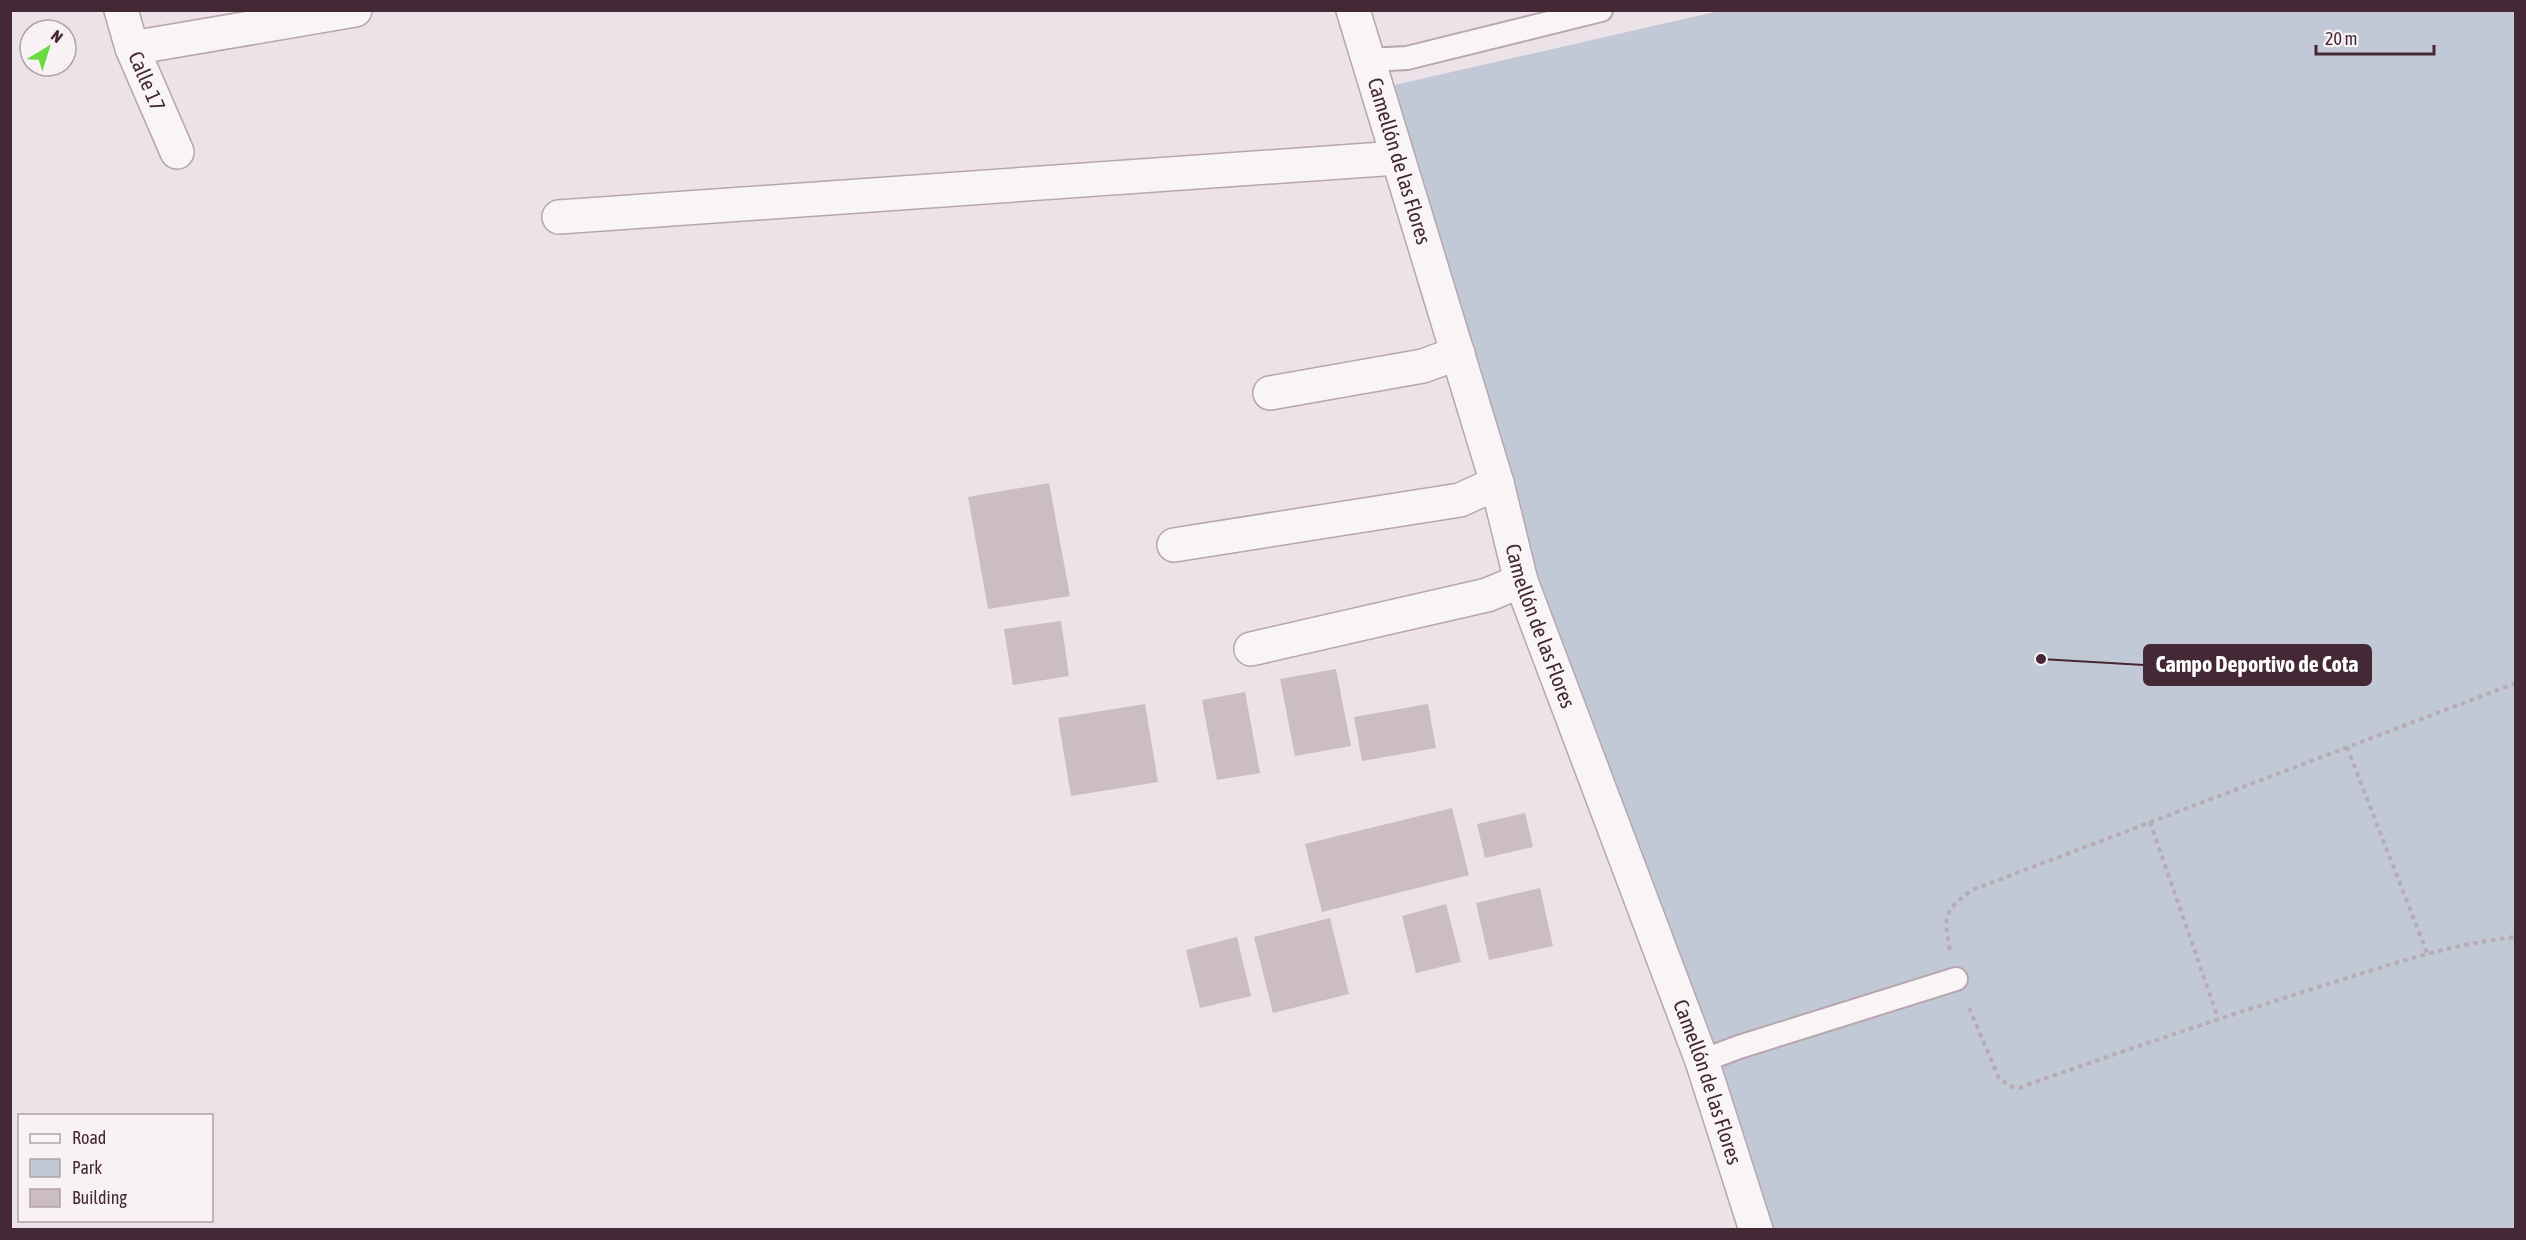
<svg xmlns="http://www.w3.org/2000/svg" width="2526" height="1240" font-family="'Asap Condensed',sans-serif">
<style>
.green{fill:#c2c9d6}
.building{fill:#ccbcc3}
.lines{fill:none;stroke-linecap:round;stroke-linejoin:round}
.lane-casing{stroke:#b7a6ae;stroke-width:26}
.street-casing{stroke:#b7a6ae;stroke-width:36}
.path{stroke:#b8abb2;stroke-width:4;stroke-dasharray:4.5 4.5;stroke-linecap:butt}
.lane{stroke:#f9f5f7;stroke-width:22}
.street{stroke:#f9f5f7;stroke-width:33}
.labels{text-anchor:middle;stroke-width:4.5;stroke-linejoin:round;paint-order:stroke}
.street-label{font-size:21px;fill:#452836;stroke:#f8f2f5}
.leader{fill:none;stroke:#452836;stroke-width:2}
.callout-dot{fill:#452836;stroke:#f8f2f5;stroke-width:2}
.callout{fill:#452836;stroke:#452836;stroke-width:2}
.callout-label{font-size:22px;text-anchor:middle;font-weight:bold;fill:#fff}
</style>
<rect width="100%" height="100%" fill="#ece2e7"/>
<polygon class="green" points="1719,11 2515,11 2515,1229 1754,1229 1377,89"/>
<g class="building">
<polygon points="1049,483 1070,596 988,609 968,497"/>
<polygon points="1061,621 1069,676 1013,685 1004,629"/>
<polygon points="1336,669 1351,746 1295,756 1280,679"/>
<polygon points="1245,692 1260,773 1217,780 1202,700"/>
<polygon points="1145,704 1158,782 1071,796 1058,718"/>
<polygon points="1428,704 1436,748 1362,761 1354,717"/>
<polygon points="1452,808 1469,875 1322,912 1305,844"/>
<polygon points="1525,813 1533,847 1485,858 1477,824"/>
<polygon points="1540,888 1553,946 1489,960 1476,903"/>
<polygon points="1446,904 1461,962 1416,973 1402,916"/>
<polygon points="1330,918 1349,994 1273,1013 1254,937"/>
<polygon points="1237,937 1251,996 1200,1008 1186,950"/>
</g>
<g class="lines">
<defs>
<g id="lane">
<polyline points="1368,60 1407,58 1601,10"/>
<polyline points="1702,1061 1739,1047 1956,979"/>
</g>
<g id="street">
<path id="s1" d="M121 10 132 48 177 152"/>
<path id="s2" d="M1353 10 1497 483 1521 581 1702 1061 1756 1230"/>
<polyline points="132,48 355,10"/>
<polyline points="559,217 1397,158"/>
<polyline points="1270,393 1423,366 1458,353"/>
<polyline points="1174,545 1460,500 1497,483"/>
<polyline points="1251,649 1487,595 1521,581"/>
</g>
</defs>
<use href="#lane" class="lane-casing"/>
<use href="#street" class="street-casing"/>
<g class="path">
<polyline points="2347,747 2427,953"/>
<polyline points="2150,822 2218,1018"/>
<path d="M1950 950C1943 915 1944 911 1972 890L2516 683"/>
<path d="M1969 1008 1999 1078 2009 1086 2019 1088C2119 1052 2220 1018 2322 986 2386 966 2449 944 2516 937"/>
</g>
<use href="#lane" class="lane"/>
<use href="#street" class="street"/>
</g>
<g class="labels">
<g class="street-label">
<text dy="7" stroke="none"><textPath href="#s1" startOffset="76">Calle 17</textPath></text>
<text dy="7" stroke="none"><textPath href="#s2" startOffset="158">Camellón de las Flores</textPath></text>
<text dy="7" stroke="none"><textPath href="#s2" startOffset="644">Camellón de las Flores</textPath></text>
<text dy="7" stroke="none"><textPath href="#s2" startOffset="1130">Camellón de las Flores</textPath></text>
</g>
</g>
<path class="leader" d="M2041 659L2144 665"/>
<circle class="callout-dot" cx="2041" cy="659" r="6"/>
<rect class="callout" x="2144" y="645" width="227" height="40" rx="6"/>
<g class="callout-label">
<text x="2257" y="672">Campo Deportivo de Cota</text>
</g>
<rect width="2526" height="1240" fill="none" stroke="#452836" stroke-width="24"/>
<rect x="18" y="1114" width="195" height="108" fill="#f8f2f5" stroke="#b0a1a9" stroke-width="1.5"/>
<rect x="30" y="1134" width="30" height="9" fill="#f9f5f7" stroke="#b0a1a9" stroke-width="1.5"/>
<text x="72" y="1144" font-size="18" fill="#452836">Road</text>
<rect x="30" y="1159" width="30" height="18" fill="#c2c9d6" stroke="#b0a1a9" stroke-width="1.5"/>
<text x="72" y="1174" font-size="18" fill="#452836">Park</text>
<rect x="30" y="1189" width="30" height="18" fill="#ccbcc3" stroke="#b0a1a9" stroke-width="1.5"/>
<text x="72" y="1204" font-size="18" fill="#452836">Building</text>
<g transform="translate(48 48) rotate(38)"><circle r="28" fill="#f8f2f5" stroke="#b0a1a9" stroke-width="1.5"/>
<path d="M0-4.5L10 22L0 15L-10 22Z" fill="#66da3e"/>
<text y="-9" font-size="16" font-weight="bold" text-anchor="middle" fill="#452836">N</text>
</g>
<path d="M2316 45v9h118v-9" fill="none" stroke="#452836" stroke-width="3"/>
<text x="2325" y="45" font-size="18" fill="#452836" stroke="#f8f2f5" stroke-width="4.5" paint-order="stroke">20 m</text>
</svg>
